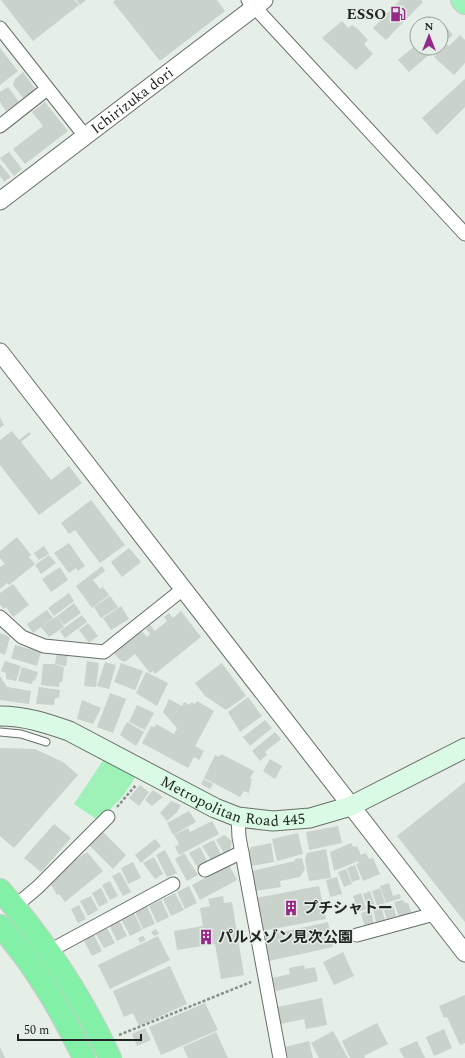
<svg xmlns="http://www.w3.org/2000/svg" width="465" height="1058" font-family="Spectral,'Noto Sans JP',serif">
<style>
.green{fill:#9ef2b8}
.building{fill:#c9d2cb}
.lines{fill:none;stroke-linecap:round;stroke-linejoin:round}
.service-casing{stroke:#676f69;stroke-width:9}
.minor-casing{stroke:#676f69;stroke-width:15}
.tertiary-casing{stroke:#676f69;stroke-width:19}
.secondary-casing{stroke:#676f69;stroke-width:21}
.trunk-casing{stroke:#cacbca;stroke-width:24}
.motorway-casing{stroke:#cacbca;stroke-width:24}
.path{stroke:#888e89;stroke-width:2.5;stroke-dasharray:3 2;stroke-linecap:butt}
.service{stroke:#fff;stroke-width:7}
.minor{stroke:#fff;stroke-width:13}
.tertiary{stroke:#fff;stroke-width:17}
.secondary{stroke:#dafae5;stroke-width:19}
.trunk{stroke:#9cf3ba;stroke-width:22}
.motorway{stroke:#83f0a8;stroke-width:22}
.labels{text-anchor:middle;stroke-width:3;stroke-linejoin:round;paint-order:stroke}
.poi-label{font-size:15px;font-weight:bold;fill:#222523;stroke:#e5eee7;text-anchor:start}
.street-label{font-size:15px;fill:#222523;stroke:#e5eee7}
</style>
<rect width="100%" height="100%" fill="#e5eee7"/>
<polygon class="green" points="106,756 136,776 123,796 99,821 74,804"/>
<g class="building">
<polygon points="1,0 74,0 79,5 33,41"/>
<polygon points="76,0 86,0 80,5"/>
<polygon points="115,0 217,0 225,11 160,61 113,2"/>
<polygon points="400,0 421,0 423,2 386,40 373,28"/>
<polygon points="342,21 348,28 352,25 358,29 368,40 364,44 373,54 356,70 322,38"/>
<polygon points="443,23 453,35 441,45 441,25"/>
<polygon points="460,35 465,40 465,63 454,75 434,57 447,44 449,46"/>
<polygon points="417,44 417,48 437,48 409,72 398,60"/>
<polygon points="0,48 18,71 0,85"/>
<polygon points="23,72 36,90 23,98 13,85 15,79"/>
<polygon points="465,79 465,107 437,135 422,118"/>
<polygon points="8,87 19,102 6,111 0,102 0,92"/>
<polygon points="45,102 68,131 25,164 13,149 43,126 32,112"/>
<polygon points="9,152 22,169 14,176 0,158"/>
<polygon points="0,164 11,177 4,182 0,176"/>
<polygon points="0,417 4,425 0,428"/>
<polygon points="12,431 19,440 29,432 31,434 21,442 51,480 69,466 82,483 39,515 0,465 0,440"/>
<polygon points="91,500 125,545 100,563 75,530 69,534 61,523"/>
<polygon points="17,537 31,555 29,557 35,564 9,585 7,583 0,589 0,567 5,564 0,558 0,551"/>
<polygon points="69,543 85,566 78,571 76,568 69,573 54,553"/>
<polygon points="44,546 49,554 39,560 34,553"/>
<polygon points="129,548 141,562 122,577 111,562"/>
<polygon points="49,555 56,563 41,574 35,565"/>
<polygon points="102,566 105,571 93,580 100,589 103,587 109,595 92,608 76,586"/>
<polygon points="60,567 68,580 51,592 42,579"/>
<polygon points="13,584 29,605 13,617 6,607 3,609 0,604 0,593"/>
<polygon points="69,593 74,601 54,616 48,608"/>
<polygon points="110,596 118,607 101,618 94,607"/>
<polygon points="74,603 81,613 64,625 57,616"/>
<polygon points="121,606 129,619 111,630 103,618"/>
<polygon points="47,610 53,618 33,633 27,624"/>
<polygon points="181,611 201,637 155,674 153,671 150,673 135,654 125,662 120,660 112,651 140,629 147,637 150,634 146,629 150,625 155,631 167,621 164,617 169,613 173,618"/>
<polygon points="82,615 87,622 65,638 60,631"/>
<polygon points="57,616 64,627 49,637 41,627"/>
<polygon points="88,623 98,636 89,643 79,630"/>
<polygon points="0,633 10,637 5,655 0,653"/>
<polygon points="15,645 41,652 37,666 11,658"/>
<polygon points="57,652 68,654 66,666 55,664"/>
<polygon points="5,661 21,666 16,681 6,679 6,673 1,671"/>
<polygon points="87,661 99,663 96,687 84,686"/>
<polygon points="105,662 116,665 109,689 97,686"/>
<polygon points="121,663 143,671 135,690 114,682"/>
<polygon points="222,663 246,696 226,710 205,696 195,683"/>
<polygon points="43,664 54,664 64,667 62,682 60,682 59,687 41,685"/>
<polygon points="22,667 38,672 35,681 33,680 32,684 18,681"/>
<polygon points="146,672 168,683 157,706 136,693"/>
<polygon points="0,676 7,687 31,691 29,704 0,700"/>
<polygon points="39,687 60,690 59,698 55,698 54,705 36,704"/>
<polygon points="110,693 126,699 113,733 97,727"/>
<polygon points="248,697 262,716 240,732 228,712"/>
<polygon points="169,699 182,706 184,702 190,705 191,702 195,704 197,701 214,711 195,746 204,751 199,760 194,757 188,768 142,743 151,726 155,727 156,724 174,734 177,728 163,712"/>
<polygon points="82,700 101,708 93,724 77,719"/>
<polygon points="137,705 154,713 145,730 129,722"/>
<polygon points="265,720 272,728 250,746 243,737"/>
<polygon points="127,722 144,732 136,746 120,735"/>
<polygon points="275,732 281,739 265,752 267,755 260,761 252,751"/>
<polygon points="0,748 35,749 63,762 78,775 14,848 0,836"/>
<polygon points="221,754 254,771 250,778 252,779 249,793 244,791 240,797 204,778 215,755 219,757"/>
<polygon points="270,759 282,766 275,779 263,771"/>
<polygon points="204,779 213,784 210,789 201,784"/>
<polygon points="465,782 465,922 397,836"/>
<polygon points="140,785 149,792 139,806 129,798"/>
<polygon points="153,790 163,797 152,806 145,800"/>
<polygon points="171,801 181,805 177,812 167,821 160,813"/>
<polygon points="189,811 196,822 173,835 167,823"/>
<polygon points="212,821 219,834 179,855 175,847 179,844 174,835 188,828 190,832"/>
<polygon points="54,824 71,838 41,872 24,858"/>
<polygon points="338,826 342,843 309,850 306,832"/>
<polygon points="102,831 126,855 113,869 89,845"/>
<polygon points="298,833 303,854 277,861 272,839"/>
<polygon points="224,835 232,841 230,850 224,853 216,840"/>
<polygon points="155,839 161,846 141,863 135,855"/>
<polygon points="214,840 221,855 211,860 202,846"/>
<polygon points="271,843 274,862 251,866 249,851 251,847"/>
<polygon points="351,843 353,847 357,846 361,855 366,853 369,859 373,858 380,874 363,881 356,864 359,863 358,861 334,871 330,852"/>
<polygon points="200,847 208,863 198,868 189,853"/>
<polygon points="326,849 331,878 309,881 305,860 307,853"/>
<polygon points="165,850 177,873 167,877 156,855"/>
<polygon points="87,852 103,871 65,902 59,894 57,895 50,883 62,872 61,869 72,855 77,859"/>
<polygon points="184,853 198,875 187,881 175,859"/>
<polygon points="154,857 163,874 155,879 143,863"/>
<polygon points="302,858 305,869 300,877 280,881 281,887 255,891 252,871 295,861 295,859"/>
<polygon points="133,862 141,878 128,884 121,868"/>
<polygon points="229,865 237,880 200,900 192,885"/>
<polygon points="355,865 360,879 352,882 347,868"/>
<polygon points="346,869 352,884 344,887 338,872"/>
<polygon points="120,872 131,892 123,896 112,876"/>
<polygon points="337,877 342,894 330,897 326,880"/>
<polygon points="110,881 118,896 110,900 102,885"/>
<polygon points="389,883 393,896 400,894 401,898 386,903 380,886"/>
<polygon points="189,886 197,903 185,909 177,892"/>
<polygon points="319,886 326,919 262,931 256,898"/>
<polygon points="101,888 108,902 99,907 92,893"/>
<polygon points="380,888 385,903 377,906 372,891"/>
<polygon points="370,891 375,906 368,909 363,894"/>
<polygon points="175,893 184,910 171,916 163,899"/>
<polygon points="361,893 366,909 358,912 353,896"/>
<polygon points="91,896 98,910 88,916 80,901"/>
<polygon points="223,896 224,903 232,902 244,975 221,979 215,944 177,950 174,931 203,926 200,908 210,906 208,899"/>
<polygon points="161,900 169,917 157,923 149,906"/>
<polygon points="403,900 405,903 408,903 412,914 399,917 394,902"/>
<polygon points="79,905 86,919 78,923 71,909"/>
<polygon points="393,905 396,916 387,919 383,908"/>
<polygon points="147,906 155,924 143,929 135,912"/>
<polygon points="381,906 385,920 376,922 373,909"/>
<polygon points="371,910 374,925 365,927 361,913"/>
<polygon points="134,913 142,930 130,936 121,919"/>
<polygon points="119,920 127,936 117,941 109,925"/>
<polygon points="328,922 333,947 269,961 264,936"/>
<polygon points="107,928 115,943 104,948 96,934"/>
<polygon points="156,929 159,934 154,936 151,932"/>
<polygon points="92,933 94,935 102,951 92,956 84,941 86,940 85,937"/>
<polygon points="143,936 146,940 140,943 138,938"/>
<polygon points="158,936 170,960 110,989 98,965"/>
<polygon points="343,952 354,976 334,985 323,962"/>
<polygon points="304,965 305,969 315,967 318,981 276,991 272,978 290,974 289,968"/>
<polygon points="170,966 187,1004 139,1026 133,1013 124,1017 113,991"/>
<polygon points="465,995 465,1043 460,1045 447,1017 444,1018 439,1006"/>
<polygon points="322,998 327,1025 306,1029 304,1019 281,1024 277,1007"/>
<polygon points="205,1003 218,1030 161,1055 149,1027"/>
<polygon points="377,1023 388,1044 364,1056 365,1058 350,1058 342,1041"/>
<polygon points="145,1028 151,1040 137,1046 132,1034"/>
<polygon points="444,1029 452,1048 434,1056 426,1037"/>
<polygon points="333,1031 348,1058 319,1058 311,1043"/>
<polygon points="216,1032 228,1058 188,1058 183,1047"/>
<polygon points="309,1041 313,1058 288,1058 285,1047"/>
<polygon points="417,1041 425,1058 404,1058 399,1049"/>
<polygon points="0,1047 5,1058 0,1058"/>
</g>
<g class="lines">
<defs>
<polyline id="service" points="0,732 21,734 46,742"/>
<g id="minor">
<polyline points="248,0 465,234"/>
<polyline points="0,28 85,136"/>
<polyline points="0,126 47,89"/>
<polyline points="0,617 22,637 44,646 104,652 183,589"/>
<polyline points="238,817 239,837 280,1058"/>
<polyline points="205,870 242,852"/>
<polyline points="19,903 38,887 108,817"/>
<polyline points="357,935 434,914"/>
<polyline points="53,949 173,884"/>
</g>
<g id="tertiary">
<path id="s1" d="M0 201 264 0"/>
<polyline points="0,352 465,953"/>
</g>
<g id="secondary">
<path id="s2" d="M0 716C25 716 46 723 69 731L215 808 238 817 273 821 310 818 351 806 465 748"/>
</g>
<polyline id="trunk" points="462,0 465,3"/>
<g id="motorway">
<path d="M0 890C44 940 82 997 110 1058"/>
<path d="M0 926C34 964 62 1012 84 1058"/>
</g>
</defs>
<use href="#service" class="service-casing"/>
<use href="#minor" class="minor-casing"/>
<use href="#tertiary" class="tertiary-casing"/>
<use href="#secondary" class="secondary-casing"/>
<use href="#trunk" class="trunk-casing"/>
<use href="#motorway" class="motorway-casing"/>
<g class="path">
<polyline points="117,807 136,785"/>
<polyline points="119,1035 251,982"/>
</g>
<use href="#service" class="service"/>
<use href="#minor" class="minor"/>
<use href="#tertiary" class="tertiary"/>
<use href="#secondary" class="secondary"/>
<use href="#trunk" class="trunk"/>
<use href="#motorway" class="motorway"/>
</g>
<defs>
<symbol id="fuel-bare" viewBox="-9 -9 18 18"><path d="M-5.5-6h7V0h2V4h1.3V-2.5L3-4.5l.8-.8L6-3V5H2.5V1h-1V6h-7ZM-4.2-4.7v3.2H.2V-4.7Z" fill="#962888" stroke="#e5eee7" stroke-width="2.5" paint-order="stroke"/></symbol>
<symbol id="building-bare" viewBox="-9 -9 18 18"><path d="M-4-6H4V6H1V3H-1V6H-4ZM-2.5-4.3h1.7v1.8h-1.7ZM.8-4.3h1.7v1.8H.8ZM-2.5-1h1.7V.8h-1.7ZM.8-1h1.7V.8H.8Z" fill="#962888" stroke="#e5eee7" stroke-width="2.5" paint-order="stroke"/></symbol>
</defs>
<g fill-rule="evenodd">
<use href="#fuel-bare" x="387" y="3" width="22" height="22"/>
<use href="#building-bare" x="280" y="897" width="22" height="22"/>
<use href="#building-bare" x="195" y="926" width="22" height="22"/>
</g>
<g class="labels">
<g class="poi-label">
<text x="386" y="19" text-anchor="end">ESSO</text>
<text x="303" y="913">プチシャトー</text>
<text x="218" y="942">パルメゾン見次公園</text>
</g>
<g class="street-label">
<text dy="5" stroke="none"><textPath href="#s1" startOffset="166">Ichirizuka dori</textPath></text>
<text dy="5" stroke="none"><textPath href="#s2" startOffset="252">Metropolitan Road 445</textPath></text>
</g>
</g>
<g transform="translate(429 36)"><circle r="19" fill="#e5eee7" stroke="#979e99"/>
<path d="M0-3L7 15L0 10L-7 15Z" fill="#962888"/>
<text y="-6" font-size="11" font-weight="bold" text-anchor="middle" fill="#222523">N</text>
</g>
<path d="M18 1034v6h123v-6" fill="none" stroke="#222523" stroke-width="2"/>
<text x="24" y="1034" font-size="12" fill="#222523" stroke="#e5eee7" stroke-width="3" paint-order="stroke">50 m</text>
</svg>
